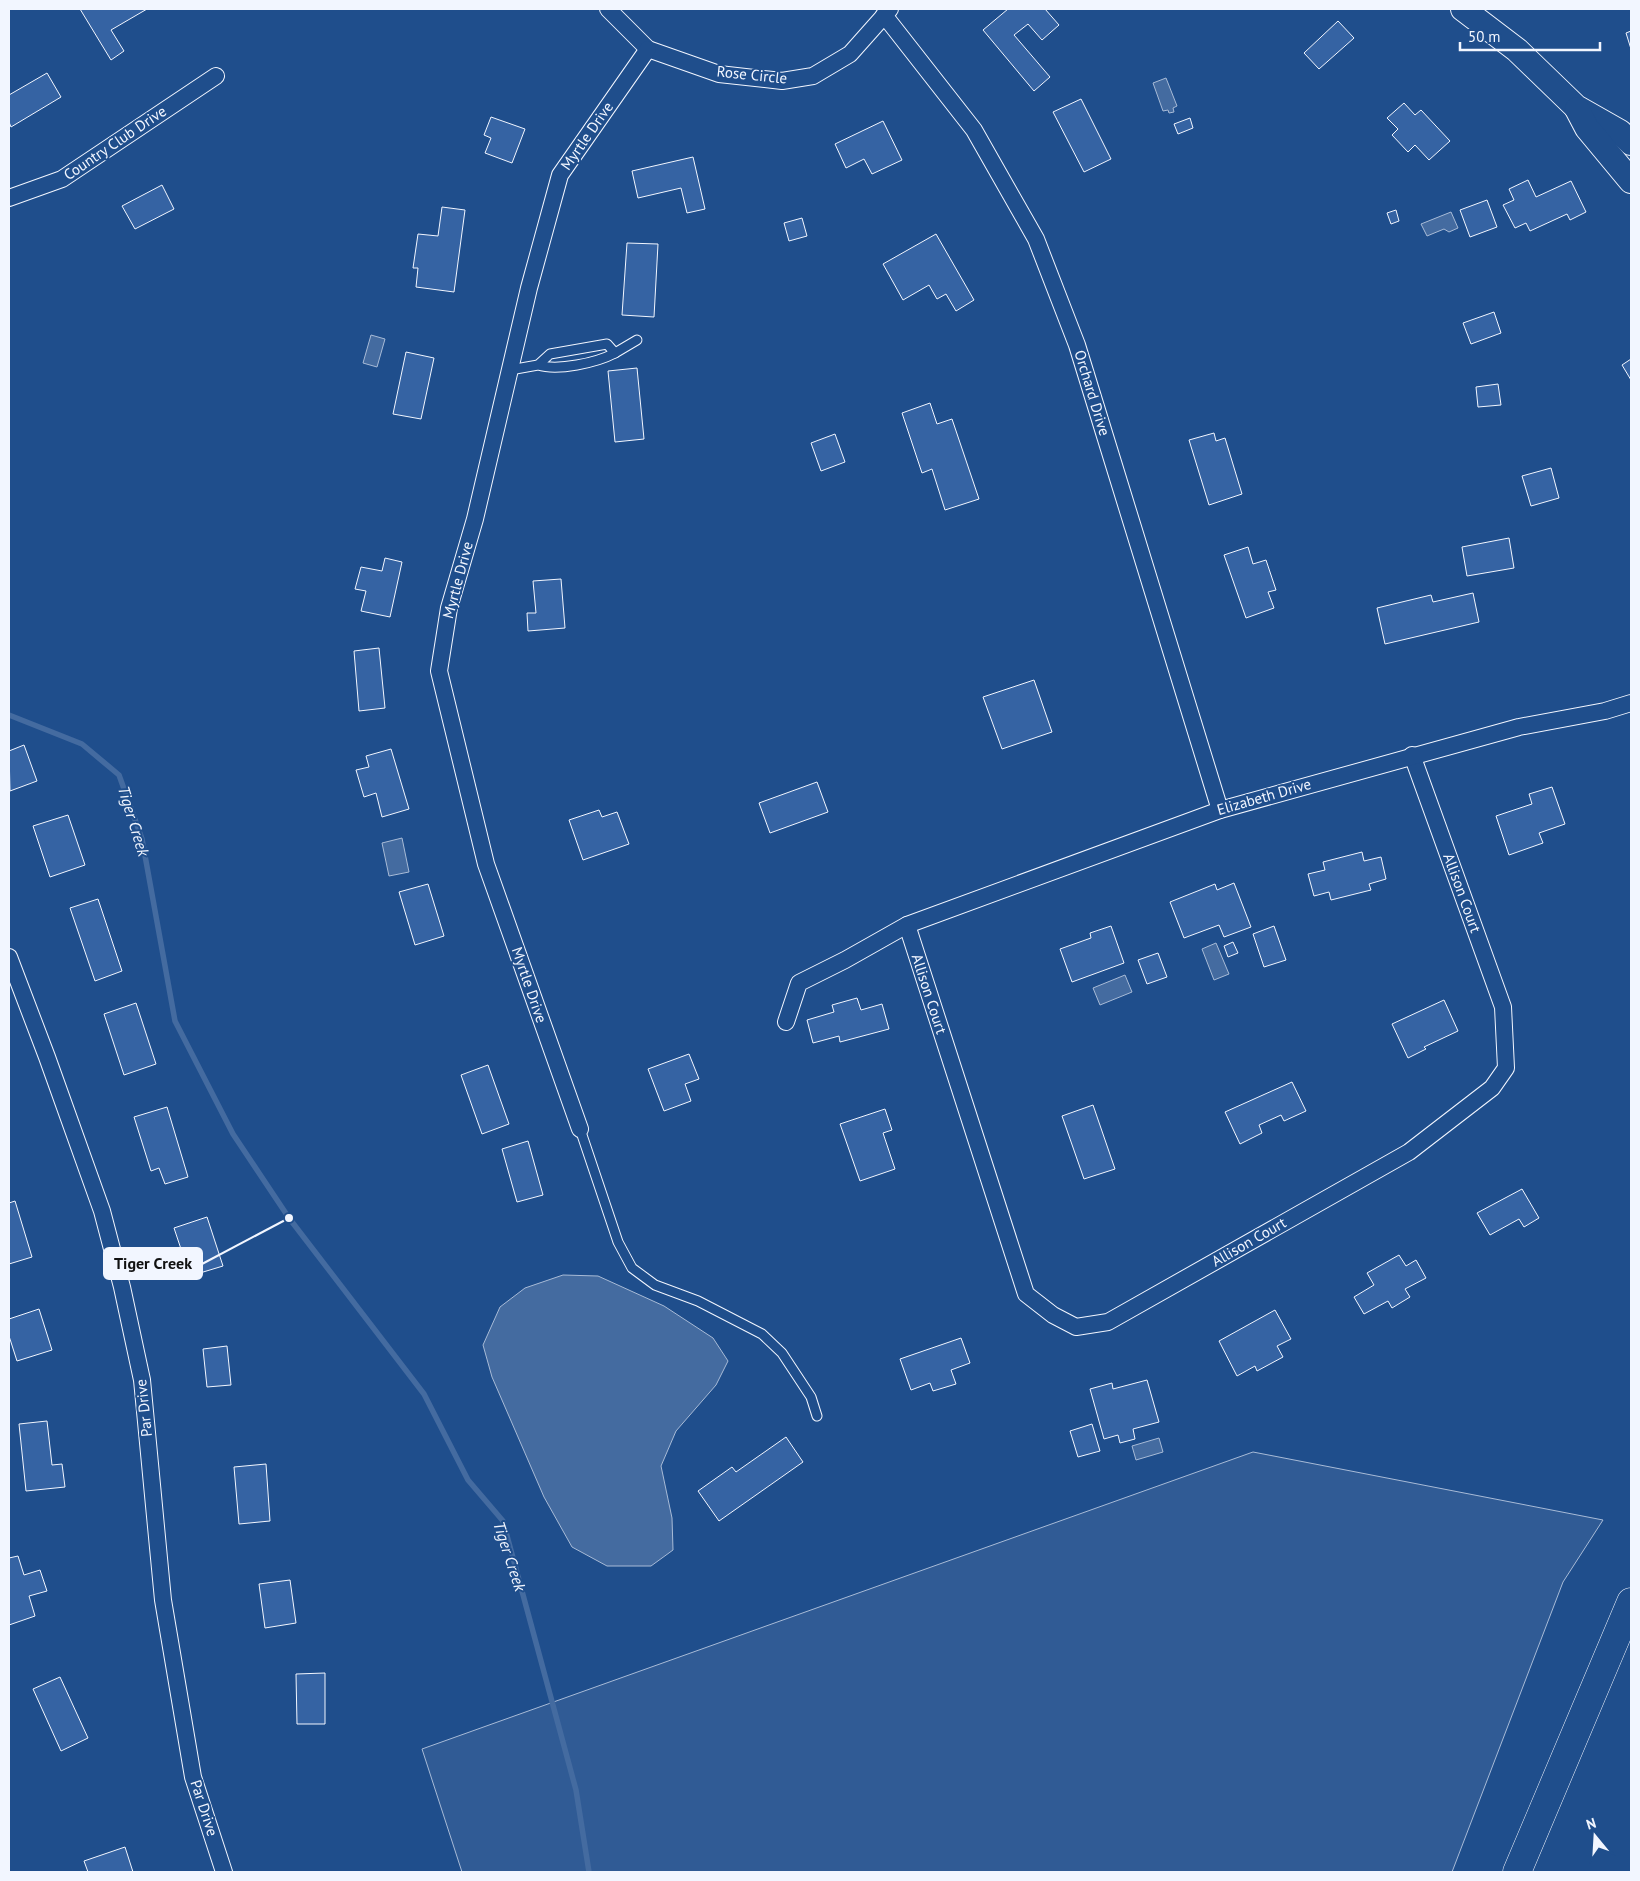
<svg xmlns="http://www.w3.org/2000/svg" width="1640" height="1881" font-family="'PT Sans',sans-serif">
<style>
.built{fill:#305b95;stroke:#a8bbd7}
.water{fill:#446ba0;stroke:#a8bbd7}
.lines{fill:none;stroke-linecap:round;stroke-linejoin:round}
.stream{stroke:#446ba0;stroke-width:5.5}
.building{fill:#3563a3;stroke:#f2f6ff}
.service-casing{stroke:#f2f6ff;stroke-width:11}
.minor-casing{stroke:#f2f6ff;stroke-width:18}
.secondary-casing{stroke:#f2f6ff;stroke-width:26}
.motorway-casing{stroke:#f2f6ff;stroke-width:29}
.service{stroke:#1f4e8c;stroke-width:9}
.minor{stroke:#1f4e8c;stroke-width:16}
.secondary{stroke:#1f4e8c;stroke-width:24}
.motorway{stroke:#1f4e8c;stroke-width:28}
.labels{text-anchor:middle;stroke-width:4;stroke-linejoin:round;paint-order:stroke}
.street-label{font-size:15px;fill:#f2f6ff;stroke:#1f4e8c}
.water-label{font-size:16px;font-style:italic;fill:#f2f6ff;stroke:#1f4e8c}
.leader{fill:none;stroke:#f2f6ff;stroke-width:2}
.callout-dot{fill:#f2f6ff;stroke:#1f4e8c;stroke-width:2}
.callout{fill:#f2f6ff;stroke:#f2f6ff;stroke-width:2}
.callout-label{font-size:16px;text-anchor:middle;font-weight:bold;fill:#111}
</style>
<rect width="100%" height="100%" fill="#1f4e8c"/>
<polygon class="built" points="1253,1452 1603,1520 1563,1582 1452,1872 462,1872 422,1749"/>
<g class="water">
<polygon points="1166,78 1177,106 1173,108 1174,112 1169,113 1168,110 1163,111 1153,83"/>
<polygon points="1451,212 1458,228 1449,232 1444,229 1427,236 1421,224"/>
<polygon points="371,335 385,339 377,367 363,363"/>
<polygon points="402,838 409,872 389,876 382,843"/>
<polygon points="1216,943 1229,974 1214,980 1202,949"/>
<polygon points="1125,975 1132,992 1100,1005 1093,988"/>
<polygon points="563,1275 598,1276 664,1306 713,1338 728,1361 716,1385 676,1431 661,1466 672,1518 673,1550 651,1566 607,1566 572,1547 544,1497 492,1377 483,1345 500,1307 525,1288"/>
<polygon points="1159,1438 1163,1452 1136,1460 1132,1446"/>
</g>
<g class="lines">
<polyline class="stream" points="9,715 82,744 119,775 142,839 175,1021 233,1134 289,1218 424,1394 468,1480 503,1521 576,1790 589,1872"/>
</g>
<g class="building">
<polygon points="80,9 147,9 111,30 124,51 111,60"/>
<polygon points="1008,9 1045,9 1059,25 1042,40 1028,24 1014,35 1050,77 1034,91 983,30"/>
<polygon points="1338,21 1354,38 1319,69 1304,53"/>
<polygon points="1631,31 1631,49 1626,33"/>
<polygon points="47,73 61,97 11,127 9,122 9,95"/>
<polygon points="1081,99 1111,159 1084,172 1053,112"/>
<polygon points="1404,103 1415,115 1421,110 1450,141 1429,160 1415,145 1408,152 1392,135 1398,129 1387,118"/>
<polygon points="491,117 525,129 512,163 485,153 491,138 484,135"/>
<polygon points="1190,118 1193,128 1178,134 1174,124"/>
<polygon points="883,121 902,160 872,174 864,159 846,168 835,144"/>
<polygon points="693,157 705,209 687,213 681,188 638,198 632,171"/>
<polygon points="1528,180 1536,197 1571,181 1586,212 1570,220 1567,214 1530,231 1526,223 1515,228 1503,205 1514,200 1509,189"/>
<polygon points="162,185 174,209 135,229 122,206"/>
<polygon points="1487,200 1497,227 1470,237 1460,210"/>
<polygon points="442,207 465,210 454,292 416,287 418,268 413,268 418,234 438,236"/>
<polygon points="1396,210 1399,221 1391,224 1387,213"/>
<polygon points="802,218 807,236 789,241 784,223"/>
<polygon points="936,234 974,300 956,311 946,294 937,299 929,285 903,300 883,264"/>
<polygon points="627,243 658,244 654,317 622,315"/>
<polygon points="1494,312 1501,333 1471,344 1463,323"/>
<polygon points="406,352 434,358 421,419 393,414"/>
<polygon points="1631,359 1631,380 1622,365"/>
<polygon points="637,368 644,439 615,442 608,371"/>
<polygon points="1498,384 1501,405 1478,407 1476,387"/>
<polygon points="930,403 937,424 952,419 979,499 945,510 932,469 922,473 902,413"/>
<polygon points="1214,433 1216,441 1225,438 1242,494 1209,505 1189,440"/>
<polygon points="835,434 845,462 821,471 811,443"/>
<polygon points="1551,468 1559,498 1531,506 1522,476"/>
<polygon points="1509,538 1514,568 1467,576 1462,547"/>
<polygon points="1248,547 1253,564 1266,560 1276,590 1268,592 1274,608 1246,618 1224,555"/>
<polygon points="385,558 402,562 390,617 361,611 366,591 355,589 361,567 382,571"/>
<polygon points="561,579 565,628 528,631 527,613 536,613 533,581"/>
<polygon points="1473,593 1479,622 1385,644 1377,608 1431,595 1433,602"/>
<polygon points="379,648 385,708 359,711 354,651"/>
<polygon points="1034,680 1052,732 1002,749 983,697"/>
<polygon points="24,745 37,781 10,791 9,751"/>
<polygon points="391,749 409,809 382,817 376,793 364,797 356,770 369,767 366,756"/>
<polygon points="817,782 828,812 770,833 759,803"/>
<polygon points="1552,787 1565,824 1539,833 1543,843 1509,855 1496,816 1532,804 1529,794"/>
<polygon points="599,810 602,817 617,812 629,844 583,860 569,820"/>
<polygon points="68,815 85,865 50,877 33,826"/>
<polygon points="1362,852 1364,861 1381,857 1386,879 1369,884 1371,890 1331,900 1329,892 1314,896 1308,874 1325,870 1323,862"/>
<polygon points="1234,883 1251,927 1224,937 1219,925 1184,938 1170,902 1215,884 1217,890"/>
<polygon points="428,884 444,936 415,945 399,892"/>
<polygon points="98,899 122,971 95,981 70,908"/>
<polygon points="1111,926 1124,963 1072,982 1060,949 1091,938 1090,933"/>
<polygon points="1274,926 1286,960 1264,967 1253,934"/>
<polygon points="1233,942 1238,953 1228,957 1224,946"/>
<polygon points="1158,953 1167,977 1147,984 1138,960"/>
<polygon points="857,998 861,1010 882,1004 889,1029 840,1042 839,1036 813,1043 807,1020 834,1012 832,1005"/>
<polygon points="1444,1000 1458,1031 1424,1047 1426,1049 1408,1058 1392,1024"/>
<polygon points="136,1003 156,1064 124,1075 104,1014"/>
<polygon points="689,1054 699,1079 685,1084 691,1101 664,1111 648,1069"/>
<polygon points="488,1065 509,1124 482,1134 461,1075"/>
<polygon points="1292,1082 1306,1111 1284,1121 1281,1115 1259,1125 1262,1133 1240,1144 1225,1112"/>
<polygon points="1093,1105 1115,1169 1084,1179 1062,1116"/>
<polygon points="167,1107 188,1177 165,1184 159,1168 151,1171 134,1117"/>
<polygon points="885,1109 892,1130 883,1133 895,1169 860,1181 840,1124"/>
<polygon points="528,1141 543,1195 517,1202 502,1149"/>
<polygon points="1522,1189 1539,1218 1524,1227 1519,1219 1490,1235 1477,1213"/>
<polygon points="15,1201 32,1257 9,1264 9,1203"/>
<polygon points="207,1217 223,1266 190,1276 174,1228"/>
<polygon points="1399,1255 1406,1266 1416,1260 1426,1278 1405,1289 1410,1297 1392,1308 1388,1301 1364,1314 1354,1297 1374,1285 1367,1273"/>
<polygon points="39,1309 52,1350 17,1361 9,1336 9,1319"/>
<polygon points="1275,1310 1291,1339 1277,1346 1283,1357 1257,1371 1255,1366 1237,1376 1219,1341"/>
<polygon points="961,1338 970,1363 951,1370 956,1384 933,1391 930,1383 911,1390 900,1359"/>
<polygon points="227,1346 231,1385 207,1387 203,1349"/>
<polygon points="1147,1380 1159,1422 1133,1429 1135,1439 1120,1443 1118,1435 1104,1439 1090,1389 1112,1383 1113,1389"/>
<polygon points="47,1421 52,1465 62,1464 65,1487 26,1491 19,1424"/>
<polygon points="1092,1424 1100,1451 1078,1457 1070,1431"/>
<polygon points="786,1437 803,1462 719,1521 698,1491 732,1467 736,1472"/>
<polygon points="266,1464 270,1521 239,1524 234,1467"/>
<polygon points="18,1556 24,1575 40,1570 47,1591 29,1596 35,1616 9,1625 9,1558"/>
<polygon points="290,1580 296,1623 265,1628 259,1584"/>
<polygon points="325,1673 325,1724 297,1724 296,1674"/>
<polygon points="60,1677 88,1738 61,1751 33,1689"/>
<polygon points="125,1847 133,1872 88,1872 84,1861"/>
</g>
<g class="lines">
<defs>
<g id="service">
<polyline points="615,353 637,340"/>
<path d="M510 370 538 365 550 354 607 344 615 353C596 363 558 371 538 365"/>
<polyline points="580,1129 618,1242 632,1268 655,1285 698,1301 762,1334 782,1353 811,1397 817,1416"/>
</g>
<g id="minor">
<polyline points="608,9 648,49 719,74 782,81 813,76 850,54 890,9"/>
<polyline points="884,15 974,130 1036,239 1077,345 1220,810"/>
<polyline points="9,198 62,179 216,76"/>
<polyline points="907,925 1026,1294 1053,1315 1076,1327 1108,1322 1409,1152 1492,1088 1506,1068 1503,1007 1412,755"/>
<polyline points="9,957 47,1057 102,1211 122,1287 142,1380 163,1600 193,1777 224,1872"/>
<polyline points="786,1022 799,983 845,960 907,925 1220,810 1519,727 1605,711 1631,703"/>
<polyline points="580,1129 486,864 439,671 449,608 475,519 529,288 560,175 648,49"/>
</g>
<g id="secondary">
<polyline points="1463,9 1517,50 1576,107 1620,132 1631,143"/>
<polyline points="1577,109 1587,128 1631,181"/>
</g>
<polyline id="motorway" points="1517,1872 1631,1602"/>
</defs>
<use href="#service" class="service-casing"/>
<use href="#minor" class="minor-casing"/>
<use href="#secondary" class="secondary-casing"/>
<use href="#motorway" class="motorway-casing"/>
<use href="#service" class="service"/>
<use href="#minor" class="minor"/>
<use href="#secondary" class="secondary"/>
<use href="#motorway" class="motorway"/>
</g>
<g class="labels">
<g class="street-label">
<text transform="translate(752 75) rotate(6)" y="5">Rose Circle</text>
<text transform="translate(587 136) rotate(-55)" y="5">Myrtle Drive</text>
<text transform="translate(115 143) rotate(-34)" y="5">Country Club Drive</text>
<text transform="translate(1092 393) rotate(73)" y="5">Orchard Drive</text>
<text transform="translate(458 580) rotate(-75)" y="5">Myrtle Drive</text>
<text transform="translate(1264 797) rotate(-16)" y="5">Elizabeth Drive</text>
<text transform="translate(1462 893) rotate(70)" y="5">Allison Court</text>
<text transform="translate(529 985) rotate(71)" y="5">Myrtle Drive</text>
<text transform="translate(929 994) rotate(72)" y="5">Allison Court</text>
<text transform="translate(1249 1242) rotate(-30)" y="5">Allison Court</text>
<text transform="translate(144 1408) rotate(-96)" y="5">Par Drive</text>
<text transform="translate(204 1808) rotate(72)" y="5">Par Drive</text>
</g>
<g class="water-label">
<text transform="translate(134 821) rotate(73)" y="6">Tiger Creek</text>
<text transform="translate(510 1556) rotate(72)" y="6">Tiger Creek</text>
</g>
</g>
<path class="leader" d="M289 1218L202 1264"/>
<circle class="callout-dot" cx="289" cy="1218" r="5"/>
<rect class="callout" x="104" y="1248" width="98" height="31" rx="5"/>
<g class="callout-label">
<text x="153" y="1269">Tiger Creek</text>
</g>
<rect width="1640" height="1881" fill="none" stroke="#f2f6ff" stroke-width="20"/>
<g transform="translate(1595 1836) rotate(342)" stroke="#1f4e8c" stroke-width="4" paint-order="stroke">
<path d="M0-4L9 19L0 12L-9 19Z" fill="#f2f6ff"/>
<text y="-8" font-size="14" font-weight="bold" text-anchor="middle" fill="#f2f6ff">N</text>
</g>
<path d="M1460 42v8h140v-8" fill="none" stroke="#f2f6ff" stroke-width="2.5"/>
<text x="1468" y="42" font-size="15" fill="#f2f6ff" stroke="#1f4e8c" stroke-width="4" paint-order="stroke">50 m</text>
</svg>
